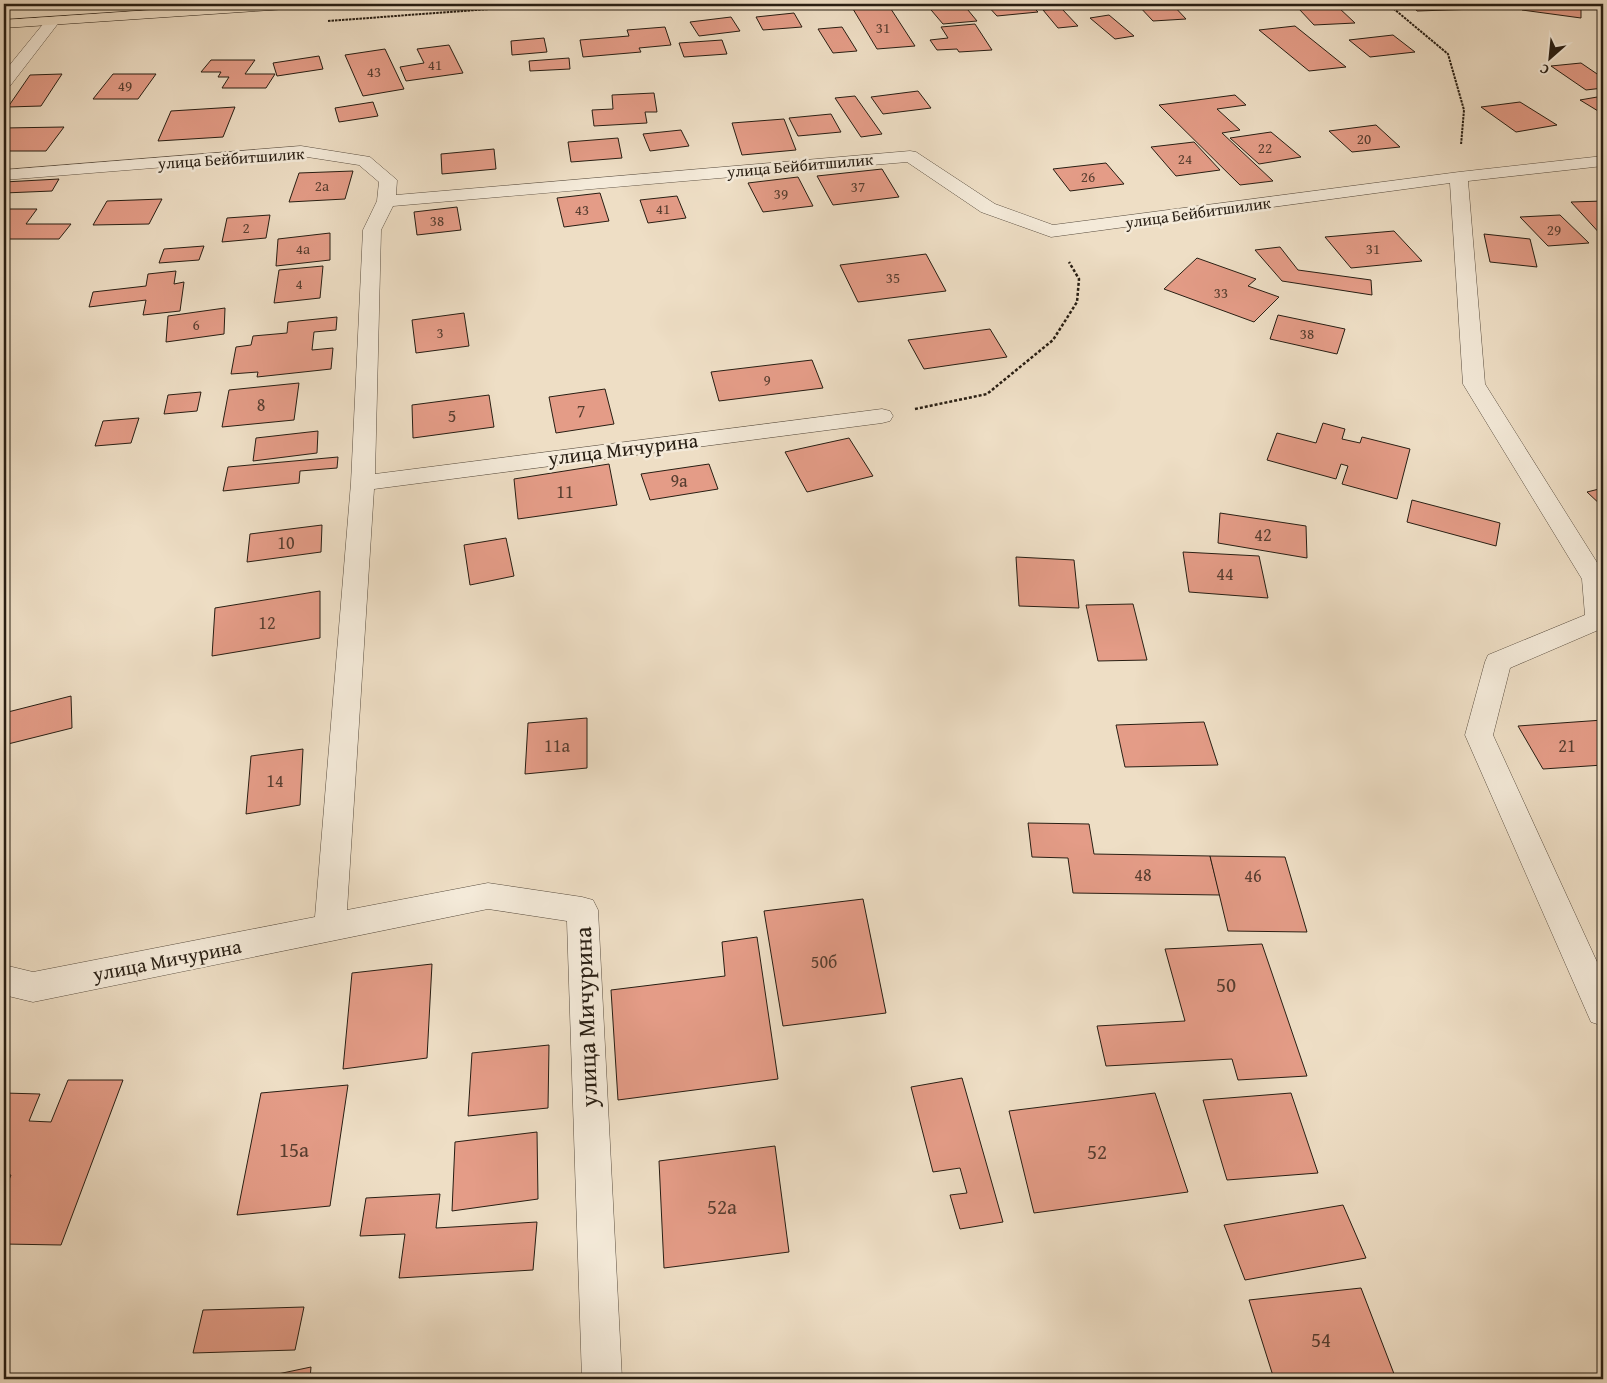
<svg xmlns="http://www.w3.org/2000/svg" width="1607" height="1383" font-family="'Gentium Book Plus',serif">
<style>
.building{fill:#e49c87;stroke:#281e13}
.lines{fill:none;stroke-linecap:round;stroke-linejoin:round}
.street-casing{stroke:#5a4e40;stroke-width:1}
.primary-casing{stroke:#281e13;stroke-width:1}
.path-far1{stroke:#281e13;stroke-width:2;stroke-dasharray:2.5 1;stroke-linecap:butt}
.path{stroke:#281e13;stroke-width:2.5;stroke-dasharray:3 2;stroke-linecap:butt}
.street{fill:#f4ead9;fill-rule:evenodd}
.primary{fill:#eedec5;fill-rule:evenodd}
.labels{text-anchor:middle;stroke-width:5;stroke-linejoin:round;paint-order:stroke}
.far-number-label{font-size:15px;fill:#573e30}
.far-street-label{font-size:16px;fill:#281e13;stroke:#f4ead9}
.number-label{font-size:18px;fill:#573e30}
.street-label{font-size:20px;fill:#281e13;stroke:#f4ead9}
.near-number-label{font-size:21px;fill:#573e30}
.near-street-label{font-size:24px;fill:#281e13;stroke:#f4ead9}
</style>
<rect width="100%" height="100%" fill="#eedec5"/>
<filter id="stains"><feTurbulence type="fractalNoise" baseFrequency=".004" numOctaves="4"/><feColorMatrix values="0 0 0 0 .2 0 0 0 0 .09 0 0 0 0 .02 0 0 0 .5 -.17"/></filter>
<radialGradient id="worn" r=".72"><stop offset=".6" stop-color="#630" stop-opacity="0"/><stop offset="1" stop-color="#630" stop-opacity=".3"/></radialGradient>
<g class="building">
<polygon points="926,4 963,4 977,21 943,24"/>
<polygon points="986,4 1030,4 1038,12 997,16"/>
<polygon points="1137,4 1172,4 1186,19 1153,21"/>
<polygon points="1411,4 1473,4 1478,9 1417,11"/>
<polygon points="1523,4 1581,4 1581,18 1522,10"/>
<polygon points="889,6 915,46 877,49 853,9"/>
<polygon points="1338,7 1355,23 1314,25 1299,9"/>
<polygon points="1062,9 1078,26 1058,28 1043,10"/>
<polygon points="794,13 802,27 763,30 756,17"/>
<polygon points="1109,15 1134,36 1115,39 1090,18"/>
<polygon points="731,17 740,31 699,36 690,22"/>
<polygon points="975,24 992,50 959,52 957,49 937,50 930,40 948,38 941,27"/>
<polygon points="1295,26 1346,67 1309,71 1259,30"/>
<polygon points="665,27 671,45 639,48 641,52 583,57 580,40 629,36 627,30"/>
<polygon points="842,27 857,51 833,53 818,29"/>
<polygon points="1393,35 1415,52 1370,57 1349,40"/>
<polygon points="544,38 547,52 512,55 511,41"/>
<polygon points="722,40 727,54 684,57 679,43"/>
<polygon points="449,45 463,73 406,81 400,67 424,63 417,49"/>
<polygon points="385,49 404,89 363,96 345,55"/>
<polygon points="319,56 323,69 277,76 273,63"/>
<polygon points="569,58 570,69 530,71 529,61"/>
<polygon points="211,60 255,60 245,74 275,74 266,88 222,88 229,77 218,77 221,72 201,72"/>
<polygon points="1581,63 1603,78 1603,88 1586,90 1551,66"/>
<polygon points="62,74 41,106 8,107 30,75"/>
<polygon points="113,74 156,74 138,99 93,99"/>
<polygon points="918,91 931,108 883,114 871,97"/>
<polygon points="654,93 657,112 645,112 647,123 594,126 592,110 613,109 612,95"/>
<polygon points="1235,95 1246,105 1217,109 1240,130 1222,133 1273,181 1240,185 1159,105"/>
<polygon points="855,96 882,134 861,137 835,98"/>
<polygon points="1603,96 1603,114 1580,100"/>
<polygon points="373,102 378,116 339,122 335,108"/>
<polygon points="1520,102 1557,125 1516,132 1481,107"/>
<polygon points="235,107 223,137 158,141 171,111"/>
<polygon points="831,114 841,132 798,136 789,118"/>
<polygon points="784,119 796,150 742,155 732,123"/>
<polygon points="1376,125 1400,147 1352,152 1329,131"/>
<polygon points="64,127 46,151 4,151 4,128"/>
<polygon points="681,130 689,146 650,151 643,134"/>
<polygon points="1271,132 1301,157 1259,164 1230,138"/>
<polygon points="618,138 622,158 571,162 568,142"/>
<polygon points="1194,142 1220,170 1176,176 1151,147"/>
<polygon points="494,149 496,169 442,174 441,154"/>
<polygon points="1106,163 1124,184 1070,191 1053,169"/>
<polygon points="882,169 899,197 833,205 817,176"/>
<polygon points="353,171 345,199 289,202 299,173"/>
<polygon points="798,177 813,206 763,212 748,183"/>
<polygon points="59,179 52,191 4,193 4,182"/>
<polygon points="600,193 609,221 564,227 557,198"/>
<polygon points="677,196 686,218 648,223 640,200"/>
<polygon points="162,199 149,224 93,225 107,201"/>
<polygon points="1603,201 1603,237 1571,202"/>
<polygon points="457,207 461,230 417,235 414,212"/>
<polygon points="37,209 26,224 71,224 59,239 4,239 4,209"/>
<polygon points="270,215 266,238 222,242 227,218"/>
<polygon points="1560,215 1589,243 1548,246 1520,217"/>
<polygon points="1394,231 1422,261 1351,268 1325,237"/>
<polygon points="330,233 330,260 276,266 278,239"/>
<polygon points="1484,234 1530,239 1537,267 1490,262"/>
<polygon points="204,246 199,260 159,263 164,249"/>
<polygon points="1280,247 1298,270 1371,280 1372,295 1282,281 1255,250"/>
<polygon points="926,254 946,291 858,302 840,265"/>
<polygon points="1197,258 1256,279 1248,286 1279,297 1254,322 1164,289"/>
<polygon points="323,266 320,298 274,303 279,270"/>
<polygon points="176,271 174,284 184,282 180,311 143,315 146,300 89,307 93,292 146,286 148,274"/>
<polygon points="225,308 224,334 166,342 168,316"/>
<polygon points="464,313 469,346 416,353 412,320"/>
<polygon points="1278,315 1345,329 1337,354 1270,339"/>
<polygon points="337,317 336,330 314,332 312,350 333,348 331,369 257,377 258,372 231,374 236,347 251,345 253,336 287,333 288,322"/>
<polygon points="990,329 1007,357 924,369 908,340"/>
<polygon points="812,360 823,388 719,401 711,372"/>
<polygon points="299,383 294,420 222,427 229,390"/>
<polygon points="605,389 614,424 556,433 549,397"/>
<polygon points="201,392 197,411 164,414 168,395"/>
<polygon points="489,395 494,427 413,438 412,405"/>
<polygon points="139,418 131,443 95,446 103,421"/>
<polygon points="1323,423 1345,429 1342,439 1360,443 1362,437 1410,449 1397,499 1342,484 1348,466 1341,464 1336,479 1267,460 1277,433 1316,443"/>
<polygon points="318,431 317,453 253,461 256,438"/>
<polygon points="849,438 873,476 807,492 785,452"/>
<polygon points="338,457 337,468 300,471 299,483 223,491 228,467"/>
<polygon points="609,464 617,505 518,519 514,479"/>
<polygon points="709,464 718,489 650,500 641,474"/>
<polygon points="1603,488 1603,507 1587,492"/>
<polygon points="1412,500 1500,523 1496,546 1407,522"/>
<polygon points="1220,513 1306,526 1307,558 1218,543"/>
<polygon points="322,525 321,552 247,562 250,534"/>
<polygon points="506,538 514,576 470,585 464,545"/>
<polygon points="1183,552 1259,556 1268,598 1189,592"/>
<polygon points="1016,557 1074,560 1079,608 1019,606"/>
<polygon points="320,591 320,638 212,656 215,608"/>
<polygon points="1133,604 1147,660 1098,661 1086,605"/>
<polygon points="71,696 72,728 4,745 4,713"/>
<polygon points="587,718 587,768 525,774 528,723"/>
<polygon points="1603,720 1603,765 1543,769 1518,726"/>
<polygon points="1204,722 1218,765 1125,767 1116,725"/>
<polygon points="303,749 300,805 246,814 251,756"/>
<polygon points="1028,823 1089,824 1094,854 1210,856 1220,895 1073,893 1068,858 1032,857"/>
<polygon points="1210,856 1285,857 1307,932 1228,931"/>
<polygon points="863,899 886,1013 783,1026 764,911"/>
<polygon points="757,937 778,1079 618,1100 611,990 725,976 722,942"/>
<polygon points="1262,944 1307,1076 1238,1080 1232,1059 1106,1066 1097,1026 1185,1021 1165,949"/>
<polygon points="432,964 427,1058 343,1069 352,973"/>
<polygon points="549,1045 548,1108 468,1116 472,1053"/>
<polygon points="962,1078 1003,1222 960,1229 950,1195 967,1193 960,1168 933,1172 911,1087"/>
<polygon points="68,1080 123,1080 61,1245 4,1244 4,1192 11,1175 4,1175 4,1093 40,1094 29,1121 51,1122"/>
<polygon points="348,1085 330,1206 237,1215 261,1093"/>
<polygon points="1155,1093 1188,1192 1034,1213 1009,1111"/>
<polygon points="1291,1093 1318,1173 1227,1180 1203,1100"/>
<polygon points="537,1132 538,1199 452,1211 455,1142"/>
<polygon points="775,1146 789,1252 664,1268 659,1161"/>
<polygon points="440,1194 436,1228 537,1222 533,1270 399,1278 405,1234 360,1236 366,1198"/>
<polygon points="1343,1205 1366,1258 1245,1280 1224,1225"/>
<polygon points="1361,1288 1396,1379 1274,1379 1249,1300"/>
<polygon points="304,1307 295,1350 193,1353 203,1310"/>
<polygon points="311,1367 310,1379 254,1379"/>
</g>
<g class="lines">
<defs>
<g id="street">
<polygon points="53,17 58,18 60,21 10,86 4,88 4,72 48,18"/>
<polygon points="301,146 370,157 397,180 396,195 910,151 916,152 995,204 1053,225 1459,172 1603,156 1603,166 1468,181 1485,384 1603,572 1603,628 1510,668 1493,735 1603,975 1603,1026 1591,1022 1465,735 1485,662 1488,655 1585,615 1582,579 1463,384 1450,183 1051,237 981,212 907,162 393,206 381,230 375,474 882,409 890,411 893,416 890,421 882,423 374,489 347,910 488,883 582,897 593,900 598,910 622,1379 582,1379 567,921 488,909 33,1002 4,995 4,965 33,972 315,917 351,483 363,230 377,201 379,182 359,165 301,156 4,180 4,170"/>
</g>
<polygon id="primary" points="239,4 308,4 306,7 301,8 4,28 4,20"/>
</defs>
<use href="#street" class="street-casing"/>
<use href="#primary" class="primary-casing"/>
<g class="path-far1">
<polyline points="1388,4 1448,54 1464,110 1461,145"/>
<polyline points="328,21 557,4"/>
</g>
<polyline class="path" points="915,409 987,394 1053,340 1077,302 1079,279 1069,262"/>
<use href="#street" class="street"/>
<use href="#primary" class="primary"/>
</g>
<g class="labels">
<g class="far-number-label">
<text x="883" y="33">31</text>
<text x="435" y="70">41</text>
<text x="374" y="77">43</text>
<text x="125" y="91">49</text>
<text x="1364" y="144">20</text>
<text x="1265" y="153">22</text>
<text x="1185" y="164">24</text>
<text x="1088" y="182">26</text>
<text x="322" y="191">2а</text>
<text x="858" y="192">37</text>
<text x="781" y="199">39</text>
<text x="663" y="214">41</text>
<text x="582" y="215">43</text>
<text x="437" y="226">38</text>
<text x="246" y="233">2</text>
<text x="1554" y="235">29</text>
<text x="303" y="254">4а</text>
<text x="1373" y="254">31</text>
<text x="893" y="283">35</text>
<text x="299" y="289">4</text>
<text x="1221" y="298">33</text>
<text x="196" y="330">6</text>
<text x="440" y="338">3</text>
<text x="1307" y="339">38</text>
<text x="767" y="385">9</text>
</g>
<g class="far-street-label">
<text transform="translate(231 158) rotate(-4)" y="6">улица Бейбитшилик</text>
<text transform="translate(800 165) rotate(-5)" y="6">улица Бейбитшилик</text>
<text transform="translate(1198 212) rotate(-8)" y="6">улица Бейбитшилик</text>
</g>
<g class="number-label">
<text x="261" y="411">8</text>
<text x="581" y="417">7</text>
<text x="452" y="422">5</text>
<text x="679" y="487">9а</text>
<text x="565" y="498">11</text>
<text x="1263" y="541">42</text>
<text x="286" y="549">10</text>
<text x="1225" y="580">44</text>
<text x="267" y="629">12</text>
<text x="557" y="752">11а</text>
<text x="1567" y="752">21</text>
<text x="275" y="787">14</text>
<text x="1143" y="881">48</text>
<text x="1253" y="882">46</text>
<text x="824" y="968">50б</text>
</g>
<g class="street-label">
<text transform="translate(623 449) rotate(-7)" y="7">улица Мичурина</text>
<text transform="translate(167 960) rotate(-11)" y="7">улица Мичурина</text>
</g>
<g class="near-number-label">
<text x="1226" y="992">50</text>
<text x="294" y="1157">15а</text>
<text x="1097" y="1159">52</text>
<text x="722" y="1214">52а</text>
<text x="1321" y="1347">54</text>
</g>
<g class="near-street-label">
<text transform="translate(586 1017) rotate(-92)" y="8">улица Мичурина</text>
</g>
</g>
<rect width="1607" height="1383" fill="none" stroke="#eedec5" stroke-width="20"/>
<rect x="5" y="5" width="1597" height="1373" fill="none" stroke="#281e13" stroke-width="2.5"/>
<rect x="10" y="10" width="1587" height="1363" fill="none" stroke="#281e13"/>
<g transform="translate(1550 58) rotate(207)" stroke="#f4ead9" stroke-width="4" paint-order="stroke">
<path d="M0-4L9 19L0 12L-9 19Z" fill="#281e13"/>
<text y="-8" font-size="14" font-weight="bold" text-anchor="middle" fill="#281e13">С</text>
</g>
<rect width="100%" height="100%" filter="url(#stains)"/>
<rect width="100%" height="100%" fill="url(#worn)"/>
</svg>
